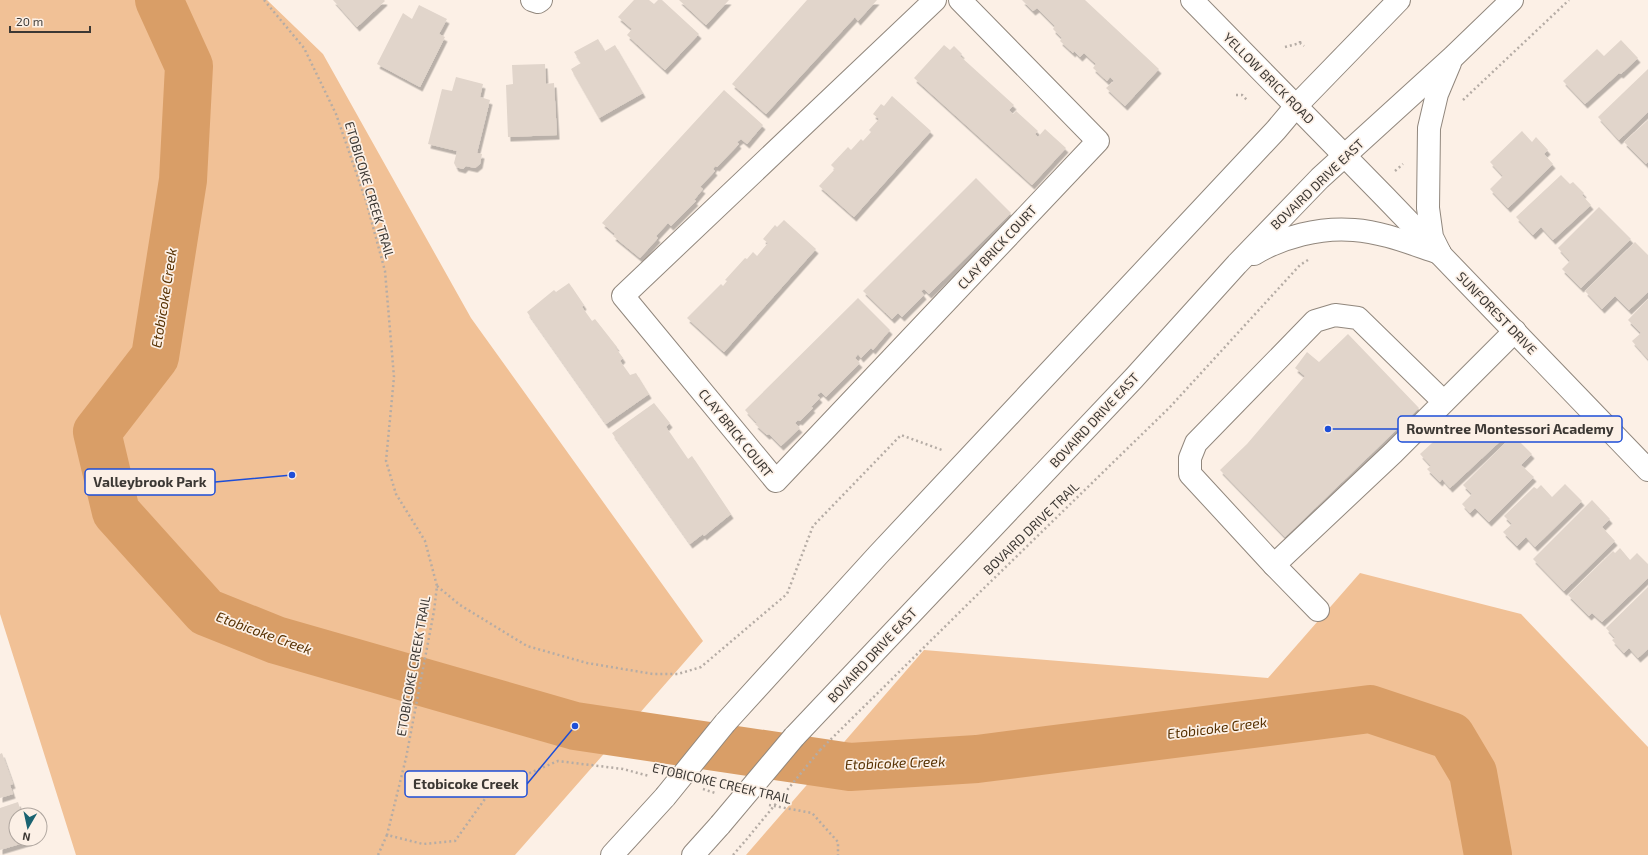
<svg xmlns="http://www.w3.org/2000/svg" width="1648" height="855" font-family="'Exo 2',sans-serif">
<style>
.green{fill:#f1c196}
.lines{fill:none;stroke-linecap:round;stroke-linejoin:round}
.river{stroke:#d99e67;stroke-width:48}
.building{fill:#e1d5cb;filter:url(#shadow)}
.minor-casing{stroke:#91877d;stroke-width:24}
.major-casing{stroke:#91877d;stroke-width:24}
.path{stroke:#b5aca5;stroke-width:2.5;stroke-dasharray:2 3;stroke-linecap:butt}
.minor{stroke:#fff;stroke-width:22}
.major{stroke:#fff;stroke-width:22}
.major-bridge-casing{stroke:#91877d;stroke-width:24;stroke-linecap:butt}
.path-bridge{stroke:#b5aca5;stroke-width:2.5;stroke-dasharray:2 3;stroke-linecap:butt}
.major-bridge{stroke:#fff;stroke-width:22}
.labels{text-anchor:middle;stroke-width:3.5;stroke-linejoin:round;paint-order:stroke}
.street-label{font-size:13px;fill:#3c3834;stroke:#fcf0e6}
.water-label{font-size:14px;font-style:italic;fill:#573102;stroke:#fcf0e6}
.leader{fill:none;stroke:#1d4ed8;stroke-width:1.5}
.callout-dot{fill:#1d4ed8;stroke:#fcf0e6;stroke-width:1.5}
.callout{fill:#fcf0e6;stroke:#1d4ed8;stroke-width:1.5}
.callout-label{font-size:14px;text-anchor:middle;font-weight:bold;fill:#3c3834}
</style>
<defs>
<filter id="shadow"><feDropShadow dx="2.5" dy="4.5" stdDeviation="0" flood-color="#0004"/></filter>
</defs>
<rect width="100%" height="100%" fill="#fcf0e6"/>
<g class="green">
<polygon points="0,0 267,0 323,54 471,318 703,641 515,855 76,855 0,614"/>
<polygon points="1360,573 1521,614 1648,747 1648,855 746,855 924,650 1268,678"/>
</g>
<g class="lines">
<polyline class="river" points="159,0 189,66 183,180 155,357 97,432 116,512 206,612 276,640 575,726 850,767 977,759 1370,709 1451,736 1473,773 1488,855"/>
</g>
<g class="building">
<polygon points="333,0 384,0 385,1 357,27"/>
<polygon points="634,0 649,0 654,4 658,0 662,0 699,34 665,70 627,35 632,29 618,17"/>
<polygon points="679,0 729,0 706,25"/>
<polygon points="807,0 877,0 858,21 855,17 766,114 732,84"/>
<polygon points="1022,0 1085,0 1159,69 1125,106 1106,88 1114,81 1110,77 1107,81 1093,68 1096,64 1084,53 1080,57 1074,51 1073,53 1060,41 1062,38 1053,29 1055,26 1037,8 1033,11"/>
<polygon points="419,5 447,19 439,34 445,37 420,87 377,64 403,13 412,19"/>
<polygon points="598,39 605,51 615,45 643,93 599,118 571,69 581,63 574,52"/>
<polygon points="1621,40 1638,58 1621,74 1619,73 1585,104 1563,81 1597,49 1604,56"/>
<polygon points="944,45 950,50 954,46 962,54 960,56 1014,105 1009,110 1013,114 1016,111 1038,131 1035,134 1038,137 1045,129 1066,148 1032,185 914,78"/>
<polygon points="545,64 546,84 554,83 557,135 508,137 506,85 513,84 512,65"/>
<polygon points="1648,69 1648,112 1619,140 1598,117"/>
<polygon points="456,77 483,84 480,97 490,100 477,153 482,154 480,164 475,168 466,166 463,169 456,167 454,163 457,151 428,144 442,89 452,91"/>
<polygon points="724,90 763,125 747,144 741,139 737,142 739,144 717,167 715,166 713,169 715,171 700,187 703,189 694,200 696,201 671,226 668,223 656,236 658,238 640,258 613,236 615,234 602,223"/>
<polygon points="892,96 931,131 854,217 819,186 835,169 831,165 848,147 851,150 861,139 863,141 871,132 869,130 879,119 873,114 881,104 884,106"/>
<polygon points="1648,120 1648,162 1646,164 1624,142"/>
<polygon points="1522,131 1532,142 1536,137 1548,150 1544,154 1553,164 1508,208 1490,189 1503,176 1490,162"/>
<polygon points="1561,175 1570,184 1573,182 1584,193 1582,195 1591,205 1553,240 1541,227 1533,235 1516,217"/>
<polygon points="976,178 1011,213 929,294 924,289 921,291 924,295 902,317 898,313 892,319 863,291"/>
<polygon points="1599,207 1631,239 1581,288 1562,269 1570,261 1558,248"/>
<polygon points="784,220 816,249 724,352 687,318 721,284 723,286 727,281 725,280 745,258 747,259 753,252 757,256 768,243 763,239 775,225 777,227"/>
<polygon points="1635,242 1648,255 1648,292 1629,310 1615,296 1602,309 1585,291"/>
<polygon points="569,283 584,305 582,307 592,321 595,319 617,347 615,347 623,358 620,361 630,375 636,373 649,394 606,424 527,312 554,290 556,292"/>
<polygon points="858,298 890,330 873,350 871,348 861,358 858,354 855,358 860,363 826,397 821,392 817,395 820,398 811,407 813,408 800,421 798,420 795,423 800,428 781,446 769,434 767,435 755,424 757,423 745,410"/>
<polygon points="1648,299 1648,359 1632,341 1641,333 1628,320"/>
<polygon points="1348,334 1419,408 1285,537 1220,470 1247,444 1305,376 1295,368 1307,352 1319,362"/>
<polygon points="654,403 670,423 666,427 688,459 692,456 731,514 704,536 703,534 690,544 612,433"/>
<polygon points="1491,415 1508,434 1450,488 1442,479 1440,482 1427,469 1431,466 1420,454 1455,422 1463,431 1467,427 1472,433"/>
<polygon points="1513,435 1532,454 1521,465 1534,477 1489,522 1475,508 1470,513 1462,504 1472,494 1463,485"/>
<polygon points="1565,484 1582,501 1535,547 1526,537 1517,546 1503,532 1512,524 1504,516 1534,487 1537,489 1541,485 1552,497"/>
<polygon points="1592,500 1610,519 1602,527 1615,541 1564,591 1533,559"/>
<polygon points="1620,548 1630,560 1637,553 1648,564 1648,578 1602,622 1592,613 1589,616 1568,595 1613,551 1615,553"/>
<polygon points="1648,587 1648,649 1638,658 1629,648 1624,653 1612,640 1615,638 1606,628"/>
<polygon points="2,753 13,784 10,785 13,794 0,798 0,754"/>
<polygon points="18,802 22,815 16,815 16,839 30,839 30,841 0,850 0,808"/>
</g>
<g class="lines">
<defs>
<g id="minor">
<polyline points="532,0 538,2 541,0"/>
<polyline points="935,0 623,296 776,481 1098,141 960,0"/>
<polyline points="1192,0 1385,197 1648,470"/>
<polyline points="1444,402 1358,318 1335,315 1315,321 1196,443 1190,458 1190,474 1274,565 1393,453 1515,331"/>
<polyline points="1274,565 1318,610"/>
</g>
<g id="major">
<polyline points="1440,253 1432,237 1428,208 1429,128 1437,94 1450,63"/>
<path d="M1254 254C1282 237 1320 227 1354 230 1383 232 1412 244 1440 253"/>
<polyline points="725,723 878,555 1276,130 1297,105 1399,0"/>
<polyline points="794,737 1134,378 1237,264 1320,178 1453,57 1512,0"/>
<polyline points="612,855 665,797"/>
<polyline points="693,855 720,825"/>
</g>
</defs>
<use href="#minor" class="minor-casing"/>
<use href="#major" class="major-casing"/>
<g class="path">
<polyline points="264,0 304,48 336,114 366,201 385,271 394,377 386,461 396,494 425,541 437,586 434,611 406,758 387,835 423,844 455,841 492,789 558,761 623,769 649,776"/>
<polyline points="1300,43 1300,38"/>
<polyline points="1285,47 1300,43 1304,46"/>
<polyline points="1236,95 1242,95 1248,101"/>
<polyline points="1463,100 1569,0"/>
<polyline points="1395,171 1403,164"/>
<polyline points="437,586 460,605 527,646 587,663 653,674 678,674 701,667 787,594 813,526 901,435 942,450"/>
<polyline points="820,750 978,594 1170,407 1300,265 1308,260"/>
<polyline points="703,789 715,793"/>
<polyline points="769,805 812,813 838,842 838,855"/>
<polyline points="378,855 387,835"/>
<polyline points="733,855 746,840"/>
</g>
<use href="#minor" class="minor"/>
<use href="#major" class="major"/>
<defs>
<g id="major-bridge">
<polyline points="665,797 725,723"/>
<polyline points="720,825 794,737"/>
</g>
</defs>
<use href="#major-bridge" class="major-bridge-casing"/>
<polyline class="path-bridge" points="746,840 820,750"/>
<use href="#major-bridge" class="major-bridge"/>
</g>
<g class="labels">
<g class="street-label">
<text transform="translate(1269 78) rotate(45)" y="5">YELLOW BRICK ROAD</text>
<text transform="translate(1317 184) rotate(-44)" y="5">BOVAIRD DRIVE EAST</text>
<text transform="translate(370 190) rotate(73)" y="5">ETOBICOKE CREEK TRAIL</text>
<text transform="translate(997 247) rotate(-47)" y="5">CLAY BRICK COURT</text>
<text transform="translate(1497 313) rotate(46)" y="5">SUNFOREST DRIVE</text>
<text transform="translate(1094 420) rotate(-47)" y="5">BOVAIRD DRIVE EAST</text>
<text transform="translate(736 433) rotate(51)" y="5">CLAY BRICK COURT</text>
<text transform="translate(1031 528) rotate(-44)" y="5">BOVAIRD DRIVE TRAIL</text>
<text transform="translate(872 655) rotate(-47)" y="5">BOVAIRD DRIVE EAST</text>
<text transform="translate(413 666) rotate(-80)" y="5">ETOBICOKE CREEK TRAIL</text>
<text transform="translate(722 783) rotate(13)" y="5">ETOBICOKE CREEK TRAIL</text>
</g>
<g class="water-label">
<text transform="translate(164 298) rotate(-81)" y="5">Etobicoke Creek</text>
<text transform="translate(264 633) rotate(20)" y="5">Etobicoke Creek</text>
<text transform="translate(1217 728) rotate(-7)" y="5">Etobicoke Creek</text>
<text transform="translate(895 763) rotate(-2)" y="5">Etobicoke Creek</text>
</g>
</g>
<path class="leader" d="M1328 429L1398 429M292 475L215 482M575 726L527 784"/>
<g class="callout-dot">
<circle cx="1328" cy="429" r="4"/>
<circle cx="292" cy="475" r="4"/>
<circle cx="575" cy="726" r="4"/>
</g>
<g class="callout">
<rect x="1398" y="416" width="224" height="26" rx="4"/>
<rect x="85" y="469" width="130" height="26" rx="4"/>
<rect x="405" y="771" width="122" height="26" rx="4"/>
</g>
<g class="callout-label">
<text x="1510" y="434">Rowntree Montessori Academy</text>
<text x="150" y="487">Valleybrook Park</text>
<text x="466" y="789">Etobicoke Creek</text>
</g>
<g transform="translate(28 827) rotate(189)"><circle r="19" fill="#fcf0e6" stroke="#afa69f"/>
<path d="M0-3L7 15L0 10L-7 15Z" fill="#1a6371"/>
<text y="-6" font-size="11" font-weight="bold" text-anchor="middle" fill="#3c3834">N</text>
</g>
<path d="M10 26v6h80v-6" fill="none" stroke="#3c3834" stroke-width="2"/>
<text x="16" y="26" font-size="12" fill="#3c3834" stroke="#fcf0e6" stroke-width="3" paint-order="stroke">20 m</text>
</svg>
